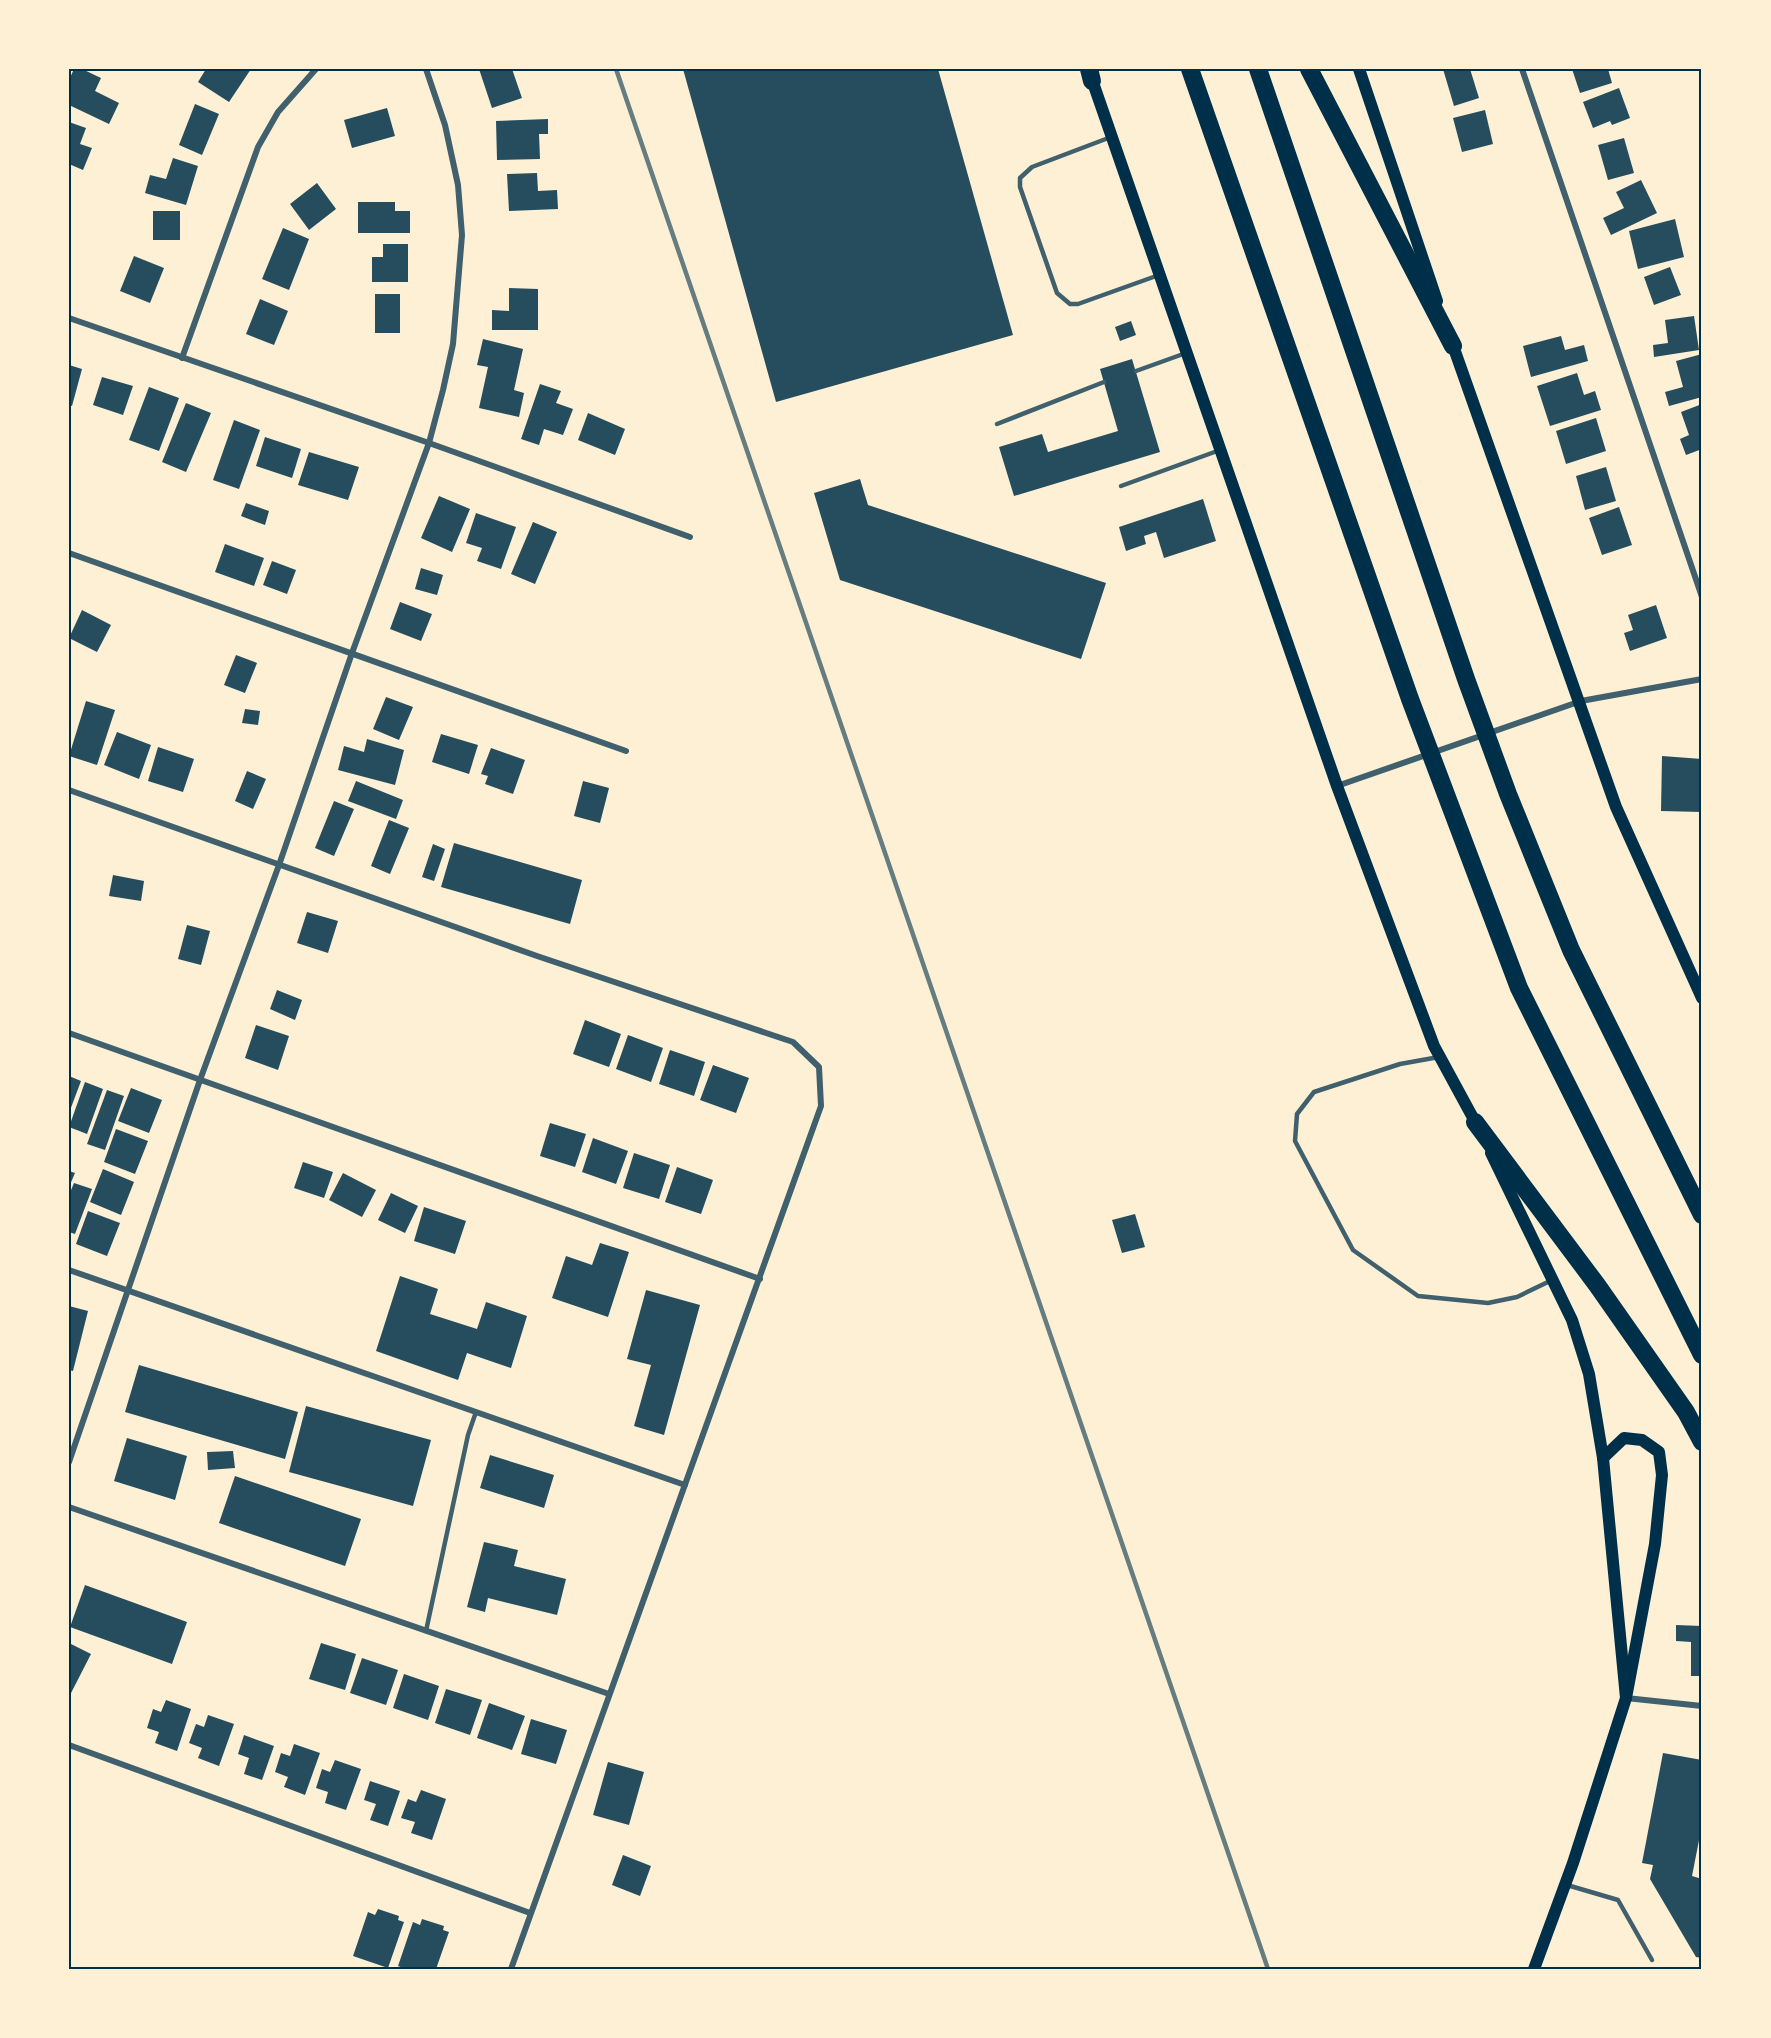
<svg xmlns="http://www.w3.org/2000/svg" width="1771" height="2038" font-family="Roboto,sans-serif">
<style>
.building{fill:#264d5e}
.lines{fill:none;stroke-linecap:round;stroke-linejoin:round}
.service{stroke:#3f606c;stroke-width:4.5}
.minor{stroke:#3f606c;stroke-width:6}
.secondary{stroke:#003049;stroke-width:12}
.motorway{stroke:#003049;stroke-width:18}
.rail{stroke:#657d81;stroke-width:4.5}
.neatline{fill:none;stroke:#003049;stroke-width:2}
</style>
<rect width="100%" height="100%" fill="#fdf0d5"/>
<g class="building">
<polygon points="74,69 82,69 101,78 95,91 119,103 109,124 69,105 69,80"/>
<polygon points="206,69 251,69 229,102 198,82"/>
<polygon points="479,69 512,69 522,98 492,108"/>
<polygon points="683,69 938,69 1013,335 776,402"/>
<polygon points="1443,69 1470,69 1479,98 1454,106"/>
<polygon points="1572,69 1608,69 1612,83 1580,93"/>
<polygon points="1619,88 1630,118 1612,125 1610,121 1593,128 1583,102"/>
<polygon points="195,104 219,114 202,155 179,145"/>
<polygon points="387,108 395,136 352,148 344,120"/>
<polygon points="1485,110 1493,144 1462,152 1453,118"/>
<polygon points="548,119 548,134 539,134 540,159 497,160 496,121"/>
<polygon points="69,122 86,128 80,144 92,148 83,170 69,164"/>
<polygon points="1624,138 1634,173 1608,180 1598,145"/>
<polygon points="173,158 198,166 186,205 145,193 150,175 166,179"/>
<polygon points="537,173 538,191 557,190 558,209 509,211 507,174"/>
<polygon points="1641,180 1657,213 1611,235 1603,218 1624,208 1616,192"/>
<polygon points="317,183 336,209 309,230 290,204"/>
<polygon points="358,202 395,202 395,211 410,211 410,233 358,233"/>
<rect x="153" y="211" width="27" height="29"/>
<polygon points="1675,219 1684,257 1638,269 1629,231"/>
<polygon points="283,228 309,239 289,290 262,279"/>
<polygon points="383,244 408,244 408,282 372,282 372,257 383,257"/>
<polygon points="134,256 164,268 150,303 120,291"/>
<polygon points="1670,267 1681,295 1654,305 1644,277"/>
<polygon points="509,288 538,289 538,330 492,330 492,310 509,311"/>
<rect x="375" y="294" width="25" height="39"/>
<polygon points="260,299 288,311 274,345 246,334"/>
<polygon points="1694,316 1699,350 1654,357 1653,345 1668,343 1665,320"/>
<polygon points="1131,321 1136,335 1120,341 1115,327"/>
<polygon points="1561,336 1565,350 1584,345 1588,361 1531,377 1523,346"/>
<polygon points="483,339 523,349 514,390 524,393 519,417 479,408 488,367 477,365"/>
<polygon points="1702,354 1702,397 1669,406 1665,392 1683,387 1676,361"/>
<polygon points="1132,359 1160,452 1014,496 999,447 1042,434 1048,452 1118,431 1100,369"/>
<polygon points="69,365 82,369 72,406 69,405"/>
<polygon points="1577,373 1584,395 1595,391 1601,410 1550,426 1537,386"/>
<polygon points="102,377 133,386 123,415 93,405"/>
<polygon points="540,384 561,391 556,403 573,409 563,435 544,429 539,445 521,439"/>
<polygon points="149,387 179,398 159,451 129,440"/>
<polygon points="186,403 211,413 186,472 162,462"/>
<polygon points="1702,404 1702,449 1686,455 1680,439 1689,435 1681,412"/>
<polygon points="588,413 625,429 615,455 578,440"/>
<polygon points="1596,418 1606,451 1566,464 1556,431"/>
<polygon points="234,420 260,430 239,489 213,480"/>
<polygon points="265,437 301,449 292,478 256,466"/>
<polygon points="309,452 359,467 348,500 298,485"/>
<polygon points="1606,467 1616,501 1585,510 1576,476"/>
<polygon points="860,479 868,505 1106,583 1081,659 840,580 814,493"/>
<polygon points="439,496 470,509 452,552 421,538"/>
<polygon points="1203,499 1216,541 1164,558 1156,532 1144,536 1146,544 1126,551 1119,527"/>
<polygon points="246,503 269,511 265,525 241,516"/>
<polygon points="1619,507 1632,545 1602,555 1589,518"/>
<polygon points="476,513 516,527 501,569 477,561 482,548 466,543"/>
<polygon points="533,522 557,532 535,584 511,574"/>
<polygon points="225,544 264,558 254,586 215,572"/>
<polygon points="272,561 296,570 287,594 263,585"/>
<polygon points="421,568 443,575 437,595 415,589"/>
<polygon points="400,602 432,614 421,641 390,629"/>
<polygon points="1656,605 1667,638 1630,651 1624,633 1633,630 1628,615"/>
<polygon points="82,610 111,625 97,652 69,638"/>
<polygon points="236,655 257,663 245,693 224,685"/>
<polygon points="386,697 413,707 399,740 373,729"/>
<polygon points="86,701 115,710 97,765 69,756"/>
<polygon points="245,709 260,711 258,725 242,723"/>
<polygon points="117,732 151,745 139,779 104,765"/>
<polygon points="441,734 478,745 469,774 432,762"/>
<polygon points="367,739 404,750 395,785 338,770 344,746 364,752"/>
<polygon points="158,747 194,759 183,792 148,781"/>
<polygon points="491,748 525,760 513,794 485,784 488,776 481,774"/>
<polygon points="1662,756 1702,759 1702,812 1661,811"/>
<polygon points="247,771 266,779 253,809 235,801"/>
<polygon points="356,781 403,800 396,819 348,801"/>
<polygon points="583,781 609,788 600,823 574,816"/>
<polygon points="334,801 354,809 334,856 315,848"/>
<polygon points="389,820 409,828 390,874 371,866"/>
<polygon points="454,843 582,880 570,924 441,887"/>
<polygon points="433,844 445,849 434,881 422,877"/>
<polygon points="113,875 144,881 141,901 109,896"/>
<polygon points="307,912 338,921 328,953 297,943"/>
<polygon points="187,925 210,931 201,965 178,959"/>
<polygon points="277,990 302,1000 295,1020 270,1009"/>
<polygon points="585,1020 621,1034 609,1067 573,1054"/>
<polygon points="256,1025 289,1036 278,1070 245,1058"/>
<polygon points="628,1035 663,1048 651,1082 616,1069"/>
<polygon points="670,1050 705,1062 694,1096 659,1084"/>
<polygon points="713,1065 749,1078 736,1113 700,1100"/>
<polygon points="69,1076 81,1081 69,1113"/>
<polygon points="85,1082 103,1089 87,1134 69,1127"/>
<polygon points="131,1088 162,1100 149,1133 118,1121"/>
<polygon points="107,1090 124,1096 105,1150 87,1144"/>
<polygon points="550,1123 586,1134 575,1167 540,1156"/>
<polygon points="116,1129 148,1141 135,1174 104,1162"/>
<polygon points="593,1138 628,1151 616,1184 582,1172"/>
<polygon points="634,1153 670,1165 659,1199 623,1188"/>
<polygon points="303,1162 333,1172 324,1198 294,1188"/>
<polygon points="677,1167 713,1180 701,1214 665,1202"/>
<polygon points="103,1169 134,1182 121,1215 90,1202"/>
<polygon points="69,1171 75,1173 69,1187"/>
<polygon points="343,1173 376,1190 362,1217 329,1200"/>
<polygon points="74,1183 92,1189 75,1234 69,1232 69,1195"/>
<polygon points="391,1193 418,1206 405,1233 378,1220"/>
<polygon points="424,1207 466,1221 455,1254 414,1241"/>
<polygon points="88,1211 120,1223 107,1256 76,1244"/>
<polygon points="1135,1214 1145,1247 1122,1253 1112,1220"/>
<polygon points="600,1243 629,1252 608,1317 552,1298 566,1256 592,1265"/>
<polygon points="400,1276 438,1289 430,1314 477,1329 486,1302 527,1316 511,1368 467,1353 458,1380 376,1351"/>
<polygon points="646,1290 700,1305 664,1435 634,1426 651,1365 627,1359"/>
<polygon points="69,1306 88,1311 73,1371 69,1370"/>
<polygon points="139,1365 298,1412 285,1459 125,1412"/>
<polygon points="306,1406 431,1440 413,1506 289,1472"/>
<polygon points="127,1438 187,1456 175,1500 114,1481"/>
<polygon points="233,1451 235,1468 208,1470 207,1452"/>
<polygon points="490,1455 554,1475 544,1508 480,1488"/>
<polygon points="235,1476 361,1519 345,1566 219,1523"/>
<polygon points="484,1542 518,1550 514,1566 566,1579 557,1615 488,1598 485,1612 467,1607"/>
<polygon points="85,1585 187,1622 172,1664 70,1627"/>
<polygon points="1676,1625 1702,1626 1702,1676 1691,1676 1691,1642 1676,1641"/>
<polygon points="69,1643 91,1654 69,1697"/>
<polygon points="321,1643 356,1654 345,1690 309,1679"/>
<polygon points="362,1658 398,1670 386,1705 350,1693"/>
<polygon points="404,1674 439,1686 428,1720 393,1708"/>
<polygon points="446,1689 482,1700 470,1735 435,1723"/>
<polygon points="166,1700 191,1709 177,1751 155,1743 159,1732 147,1728 153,1709 161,1712"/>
<polygon points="489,1703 525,1716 512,1750 477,1738"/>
<polygon points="208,1715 234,1724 219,1766 198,1758 202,1748 189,1743 196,1724 204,1727"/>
<polygon points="531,1719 567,1730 556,1764 521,1754"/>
<polygon points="244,1735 274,1746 262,1780 244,1774 249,1758 238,1754"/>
<polygon points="294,1744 320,1753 305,1795 284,1787 288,1777 275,1772 281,1753 290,1756"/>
<polygon points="1663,1753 1702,1760 1702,1825 1692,1876 1702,1879 1702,1958 1696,1957 1650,1879 1653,1865 1642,1863"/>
<polygon points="335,1760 361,1769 346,1810 325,1803 328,1792 316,1788 322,1769 330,1772"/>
<polygon points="608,1762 644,1772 629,1825 593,1815"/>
<polygon points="370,1781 400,1791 388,1826 370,1820 376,1804 364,1800"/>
<polygon points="421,1790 446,1799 432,1840 411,1833 415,1822 401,1818 408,1799 416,1802"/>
<polygon points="623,1855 651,1866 640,1896 612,1885"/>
<polygon points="378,1909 399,1916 398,1920 404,1922 388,1968 353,1956 368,1912 375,1915"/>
<polygon points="422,1919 444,1926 443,1930 449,1932 436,1969 406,1969 398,1966 413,1922 420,1925"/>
</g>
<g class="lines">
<g class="service">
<polyline points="1111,137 1032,167 1020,178 1020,187 1057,293 1070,304 1078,304 1159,275"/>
<polyline points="1136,371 1186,353"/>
<polyline points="997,424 1104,382"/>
<polyline points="1121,486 1220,450"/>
<polyline points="1439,1057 1400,1064 1314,1092 1297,1114 1295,1141 1353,1250 1418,1296 1488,1303 1517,1297 1550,1281"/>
<polyline points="426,1631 468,1435 476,1412"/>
<polyline points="1567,1885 1618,1900 1652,1960"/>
</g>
<g class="minor">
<polyline points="1522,69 1702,597"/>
<polyline points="69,318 429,443 690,537"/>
<polyline points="182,358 258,147 278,112 316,69"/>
<polyline points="69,553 626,751"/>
<polyline points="1337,786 1581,701 1702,679"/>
<polyline points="69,790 537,956 793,1042 819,1067 821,1106 511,1969"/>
<polyline points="69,1033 760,1279"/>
<polyline points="69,1270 685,1485"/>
<polyline points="69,1462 200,1080 279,865 352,653 429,443 443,390 453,344 462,235 458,185 445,125 426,69"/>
<polyline points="69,1507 609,1694"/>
<polyline points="1626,1698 1702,1706"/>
<polyline points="69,1745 530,1913"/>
</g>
<g class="secondary">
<polyline points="1359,69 1437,301"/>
<polyline points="1090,74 1337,786 1434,1046 1478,1127"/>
<polyline points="1451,340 1616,807 1702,998"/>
<polyline points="1491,1153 1572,1320 1589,1374 1603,1458 1626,1698"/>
<polyline points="1534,1969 1573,1863 1626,1698 1655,1544 1662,1475 1659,1452 1642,1440 1624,1438 1603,1458"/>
</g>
<g class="motorway">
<polyline points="1089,69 1092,81"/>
<polyline points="1190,69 1410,699 1519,988 1702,1355"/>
<polyline points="1258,69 1466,679 1508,794 1571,950 1702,1215"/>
<polyline points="1309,69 1453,346"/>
<polyline points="1475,1122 1597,1285 1686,1412 1702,1442"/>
</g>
<polyline class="rail" points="616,69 1268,1969"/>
</g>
<rect width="1771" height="2038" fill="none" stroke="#fdf0d5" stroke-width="141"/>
<rect x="70" y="70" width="1630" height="1898" class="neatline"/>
</svg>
